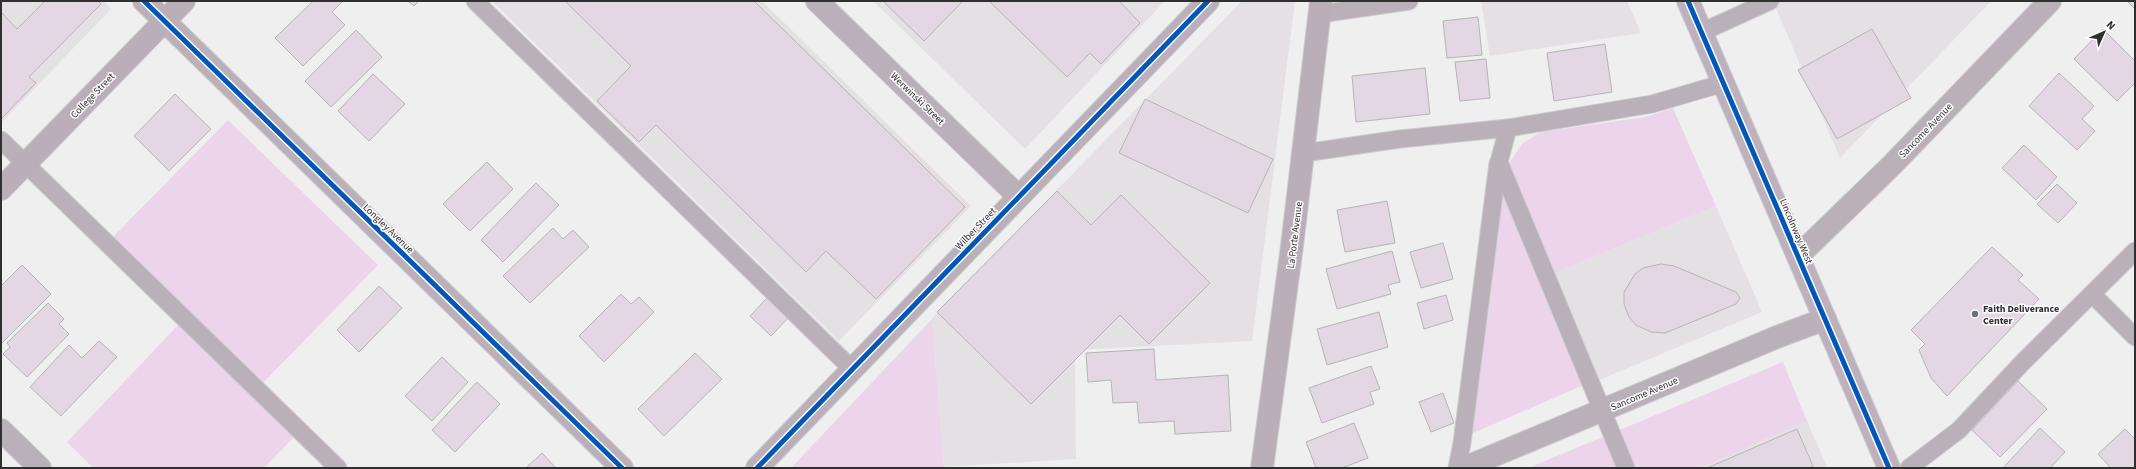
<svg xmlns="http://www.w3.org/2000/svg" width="2136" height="469" font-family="'Source Sans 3',sans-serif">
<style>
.built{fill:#e5e0e4}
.green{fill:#ecd5eb}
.building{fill:#e3d7e3;stroke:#b5b5b5}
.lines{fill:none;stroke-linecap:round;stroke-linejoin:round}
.lane-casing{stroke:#cdcccd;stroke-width:19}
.street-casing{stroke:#cdcccd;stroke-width:24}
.secondary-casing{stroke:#cdcccd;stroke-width:24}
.primary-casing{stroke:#cdcccd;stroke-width:24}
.lane{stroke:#bab0ba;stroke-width:17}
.street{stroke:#bab0ba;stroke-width:22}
.secondary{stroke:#baaeb9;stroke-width:22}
.primary{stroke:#bcb1bc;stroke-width:22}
.cycleway-casing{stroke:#fefcfe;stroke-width:8}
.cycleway{stroke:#0057b8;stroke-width:5}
.poi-dot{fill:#737273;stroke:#fefcfe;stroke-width:1.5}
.labels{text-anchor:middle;stroke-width:3;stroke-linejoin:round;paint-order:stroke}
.street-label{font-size:10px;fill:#302f30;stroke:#fefcfe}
.poi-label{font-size:10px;font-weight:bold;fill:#302f30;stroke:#fefcfe;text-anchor:start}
</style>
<rect width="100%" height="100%" fill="#f0eff0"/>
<g class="built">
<polygon points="1,1 103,1 111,9 1,123"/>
<polygon points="492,1 762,1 971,206 839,341"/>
<polygon points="873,1 1165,1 1025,149"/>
<polygon points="1242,1 1295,1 1252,341 1075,350 1076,459 944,467 932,319 937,312"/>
<polygon points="1481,1 1627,1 1641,33 1490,56"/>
<polygon points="1773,1 1991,1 1840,158"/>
<polygon points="1716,206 1762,312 1599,380 1555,273"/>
<polygon points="1807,421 1827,467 1700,468"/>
</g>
<g class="green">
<polygon points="1673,108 1716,206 1543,278 1586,384 1471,434 1502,186 1511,160 1523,143 1541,132 1645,117"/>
<polygon points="228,120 378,265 263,383 113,237"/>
<polygon points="932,319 944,467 791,468"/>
<polygon points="179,324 295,436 264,468 93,468 67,442"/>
<polygon points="1783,362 1807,421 1700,468 1528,468"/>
</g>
<g class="building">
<polygon points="45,1 98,1 101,4 29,77 36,83 1,119 1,12 17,29"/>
<polygon points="313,1 343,1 332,12 345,25 303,66 275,38"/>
<polygon points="408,1 419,1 414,6"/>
<polygon points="565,1 754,1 965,207 876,299 826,251 806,272 656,125 639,142 597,101 631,66"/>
<polygon points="883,1 963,1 924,41"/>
<polygon points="989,1 1119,1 1140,23 1101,64 1090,53 1067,77"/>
<polygon points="2135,1 2135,9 2128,2"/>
<polygon points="1478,17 1482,55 1447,58 1443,21"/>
<polygon points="1872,29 1911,98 1837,139 1798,70"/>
<polygon points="2103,29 2135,61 2135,83 2117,101 2074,59"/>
<polygon points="356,30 382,57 331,107 305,81"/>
<polygon points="1605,44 1612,92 1554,101 1547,53"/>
<polygon points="1486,59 1490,98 1460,101 1455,62"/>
<polygon points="1425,68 1430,114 1356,122 1352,76"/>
<polygon points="2059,73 2094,106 2082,119 2095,131 2077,150 2029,106"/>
<polygon points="373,74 405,104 369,141 338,111"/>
<polygon points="175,94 211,129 169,171 134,136"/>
<polygon points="1145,99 1273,159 1248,213 1119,153"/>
<polygon points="2024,145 2057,177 2036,200 2002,168"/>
<polygon points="487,162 513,189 470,231 443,204"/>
<polygon points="536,183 559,205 503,262 481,240"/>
<polygon points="2057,184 2077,203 2058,223 2037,204"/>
<polygon points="1057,191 1091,225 1121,195 1210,283 1149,344 1120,315 1031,404 937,312"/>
<polygon points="1387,201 1395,243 1345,252 1337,210"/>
<polygon points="553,228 563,239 573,230 589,247 530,303 503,276"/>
<polygon points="1443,243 1453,279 1421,288 1410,252"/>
<polygon points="1992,247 2023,275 2018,280 2039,299 1947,396 1931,378 1919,350 1925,344 1911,330"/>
<polygon points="1392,251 1400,282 1388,285 1391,294 1337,309 1326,269"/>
<polygon points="1661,264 1674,266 1736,292 1740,298 1736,304 1665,333 1651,332 1636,325 1629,317 1624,304 1624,292 1635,274 1643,268"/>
<polygon points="22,265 51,294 1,344 1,286"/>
<polygon points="379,286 402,308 359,352 337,330"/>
<polygon points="621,294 631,304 639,297 654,312 604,362 579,336"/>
<polygon points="1446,295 1453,320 1424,329 1417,303"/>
<polygon points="768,297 789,317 771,336 750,316"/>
<polygon points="48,303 64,319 59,324 69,334 27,377 3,354 10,347 7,343"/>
<polygon points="1379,312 1388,347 1327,365 1317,329"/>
<polygon points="99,341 117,357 61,416 30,387 69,345 82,358"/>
<polygon points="1154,349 1156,380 1228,375 1231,431 1175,434 1174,421 1139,423 1137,402 1113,403 1111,380 1088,382 1086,353"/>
<polygon points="695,353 722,379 664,436 638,409"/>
<polygon points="442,357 468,382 432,421 405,396"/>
<polygon points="1371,366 1380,389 1370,392 1374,404 1322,423 1309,388"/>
<polygon points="2018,381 2047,409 2000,457 1972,430"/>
<polygon points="477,382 500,404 455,452 432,430"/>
<polygon points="1443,393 1454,423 1431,432 1419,402"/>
<polygon points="1354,423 1368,458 1342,468 1316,468 1306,442"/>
<polygon points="2040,428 2065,452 2050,468 2003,468"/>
<polygon points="1797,429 1813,466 1809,468 1707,468"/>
<polygon points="2125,429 2135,439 2135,468 2111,468 2098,454"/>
<polygon points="542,453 556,468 526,468"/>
</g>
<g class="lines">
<defs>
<g id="lane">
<polyline points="475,1 852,369"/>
<polyline points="1320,14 1409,1"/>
<polyline points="1702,32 1770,1"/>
<polyline points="1508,128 1499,162 1626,468"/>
<polyline points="1,140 338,468"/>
<polyline points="1304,153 1400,139 1508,128 1652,104 1724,83"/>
<polyline points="2092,294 2135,337"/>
<polyline points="1457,468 1462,443 1498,163"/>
<polyline points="1909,468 1959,430 2023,362 2135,251"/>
</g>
<g id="street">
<polyline points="144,1 622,468"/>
<polyline points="817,1 1018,196"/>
<polyline points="1798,256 1892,165 2050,1"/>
<polyline points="1,430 40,468"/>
<polyline points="757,468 1208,1"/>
<polyline points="1464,468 1777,337 1825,319"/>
</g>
<g id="secondary">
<polyline points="1,189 184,1"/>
<polyline points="1262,468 1292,246 1321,1"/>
</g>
<polyline id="primary" points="1688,1 1889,468"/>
</defs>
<use href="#lane" class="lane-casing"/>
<use href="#street" class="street-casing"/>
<use href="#secondary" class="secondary-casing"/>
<use href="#primary" class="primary-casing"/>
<use href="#lane" class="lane"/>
<use href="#street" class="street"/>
<use href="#secondary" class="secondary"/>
<use href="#primary" class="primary"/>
<defs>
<g id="cycleway">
<polyline points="144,1 622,468"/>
<polyline points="1688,1 1889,468"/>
<polyline points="757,468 1208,1"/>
</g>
</defs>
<use href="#cycleway" class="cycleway-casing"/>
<use href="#cycleway" class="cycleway"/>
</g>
<circle class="poi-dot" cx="1975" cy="314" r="4"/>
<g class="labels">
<g class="street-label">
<text transform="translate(92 95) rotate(-46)" y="4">College Street</text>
<text transform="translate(918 98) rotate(44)" y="4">Werwinski Street</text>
<text transform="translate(1925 130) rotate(-46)" y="4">Sancome Avenue</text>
<text transform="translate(389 228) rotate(44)" y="4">Longley Avenue</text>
<text transform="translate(975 228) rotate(-46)" y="4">Wilber Street</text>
<text transform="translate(1797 231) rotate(67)" y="4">Lincolnway West</text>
<text transform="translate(1294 235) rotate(-83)" y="4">La Porte Avenue</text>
<text transform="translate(1644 393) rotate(-23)" y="4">Sancome Avenue</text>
</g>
<g class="poi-label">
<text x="1983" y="312">Faith Deliverance<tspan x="1983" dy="12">Center</tspan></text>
</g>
</g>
<rect width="2136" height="469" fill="none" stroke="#302f30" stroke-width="4"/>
<g transform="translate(2104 32) rotate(45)" stroke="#fefcfe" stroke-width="3" paint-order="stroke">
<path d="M0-3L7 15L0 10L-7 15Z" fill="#302f30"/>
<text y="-6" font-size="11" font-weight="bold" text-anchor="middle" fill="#302f30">N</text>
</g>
</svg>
